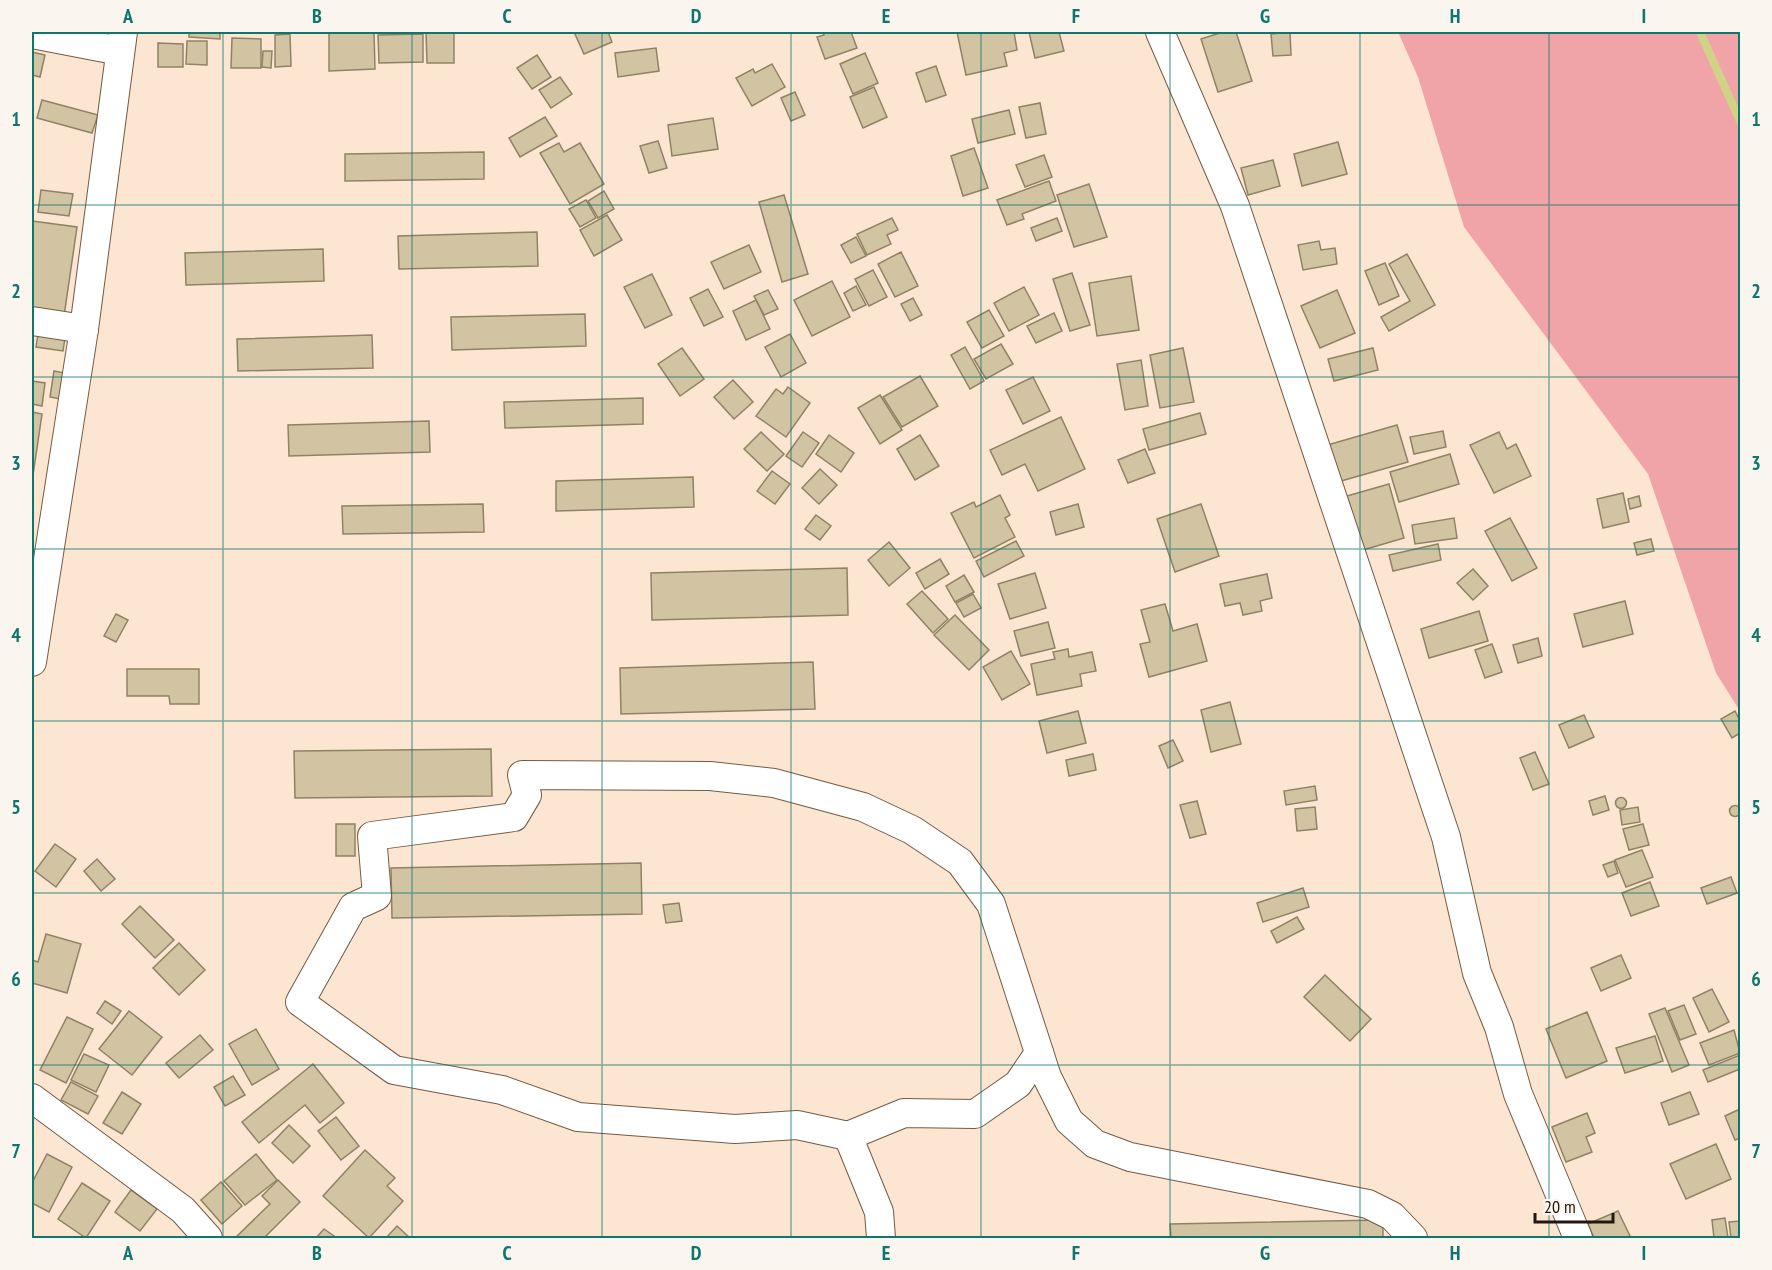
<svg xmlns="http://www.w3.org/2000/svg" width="1772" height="1270" font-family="'PT Sans Narrow',sans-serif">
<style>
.green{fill:#f1a4a8}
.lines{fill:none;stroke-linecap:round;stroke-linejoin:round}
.stream{stroke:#d0d385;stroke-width:8}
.building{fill:#d2c4a3;stroke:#908264;stroke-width:1.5}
.minor-casing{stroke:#735b45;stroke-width:30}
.minor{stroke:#fff;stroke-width:28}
.grid{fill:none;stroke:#0f766e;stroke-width:1.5;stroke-opacity:0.55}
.neatline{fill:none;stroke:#0f766e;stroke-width:2}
.grid-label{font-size:20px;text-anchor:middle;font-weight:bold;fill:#0f766e}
</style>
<rect width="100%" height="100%" fill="#fce5d1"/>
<polygon class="green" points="1398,32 1740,32 1740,711 1716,673 1648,474 1464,227 1418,77"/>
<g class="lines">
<polyline class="stream" points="1700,32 1740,121"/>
</g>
<g class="building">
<polygon points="189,32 220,32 220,39 189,37"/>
<polygon points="329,32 374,32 375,69 329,71"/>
<polygon points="426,32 454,32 454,63 427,63"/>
<polygon points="574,32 608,32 612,42 584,54"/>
<polygon points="823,32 851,32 857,48 825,59 817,37 824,35"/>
<polygon points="957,32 1014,32 1017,50 1004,53 1007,66 966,75"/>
<polygon points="1029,32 1059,32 1064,51 1035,58"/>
<polygon points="1223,32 1236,32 1252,81 1218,92 1201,39"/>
<polygon points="1290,32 1291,55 1273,56 1271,34"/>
<polygon points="290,34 291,66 275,67 275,35"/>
<polygon points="423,34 423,62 379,63 378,35"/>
<polygon points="232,38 261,39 261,68 231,68"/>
<polygon points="187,41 207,41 207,65 186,64"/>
<polygon points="158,43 183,44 183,67 158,67"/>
<polygon points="656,48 659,71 618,77 615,53"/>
<polygon points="263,51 272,51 271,68 262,67"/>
<polygon points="32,52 45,55 40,77 32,75"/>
<polygon points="865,53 878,83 853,94 840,64"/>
<polygon points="537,55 551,77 532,89 517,68"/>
<polygon points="772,64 785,87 752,106 736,78 753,69 755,73"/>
<polygon points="936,66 946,95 926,102 916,73"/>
<polygon points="560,77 572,94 551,108 539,90"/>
<polygon points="874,87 887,117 863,128 850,97"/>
<polygon points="795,92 805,115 791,121 781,98"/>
<polygon points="42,100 98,115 92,133 37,118"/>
<polygon points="1040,103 1046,134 1026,138 1019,107"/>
<polygon points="1009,110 1015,134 978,143 972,119"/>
<polygon points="545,117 557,136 520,157 509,138"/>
<polygon points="713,118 718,149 672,156 668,125"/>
<polygon points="658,141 667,168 649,173 640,146"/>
<polygon points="1338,142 1347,174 1302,186 1294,154"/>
<polygon points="559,143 564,152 580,143 604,184 570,204 540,153"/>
<polygon points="974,148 988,188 963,196 951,156"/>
<polygon points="484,152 484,179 345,181 345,154"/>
<polygon points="1044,155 1052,177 1025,187 1016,165"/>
<polygon points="1273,160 1280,186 1248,195 1241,168"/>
<polygon points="1049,181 1056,201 1022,214 1024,219 1007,225 997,200"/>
<polygon points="1089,184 1107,237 1074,247 1057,195"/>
<polygon points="41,190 73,194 69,216 38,212"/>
<polygon points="604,191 614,209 598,218 588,201"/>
<polygon points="784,195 808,274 782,282 759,202"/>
<polygon points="586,200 596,218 580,227 569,209"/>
<polygon points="607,215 622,240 594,256 580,230"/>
<polygon points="892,218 898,230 887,235 891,244 867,255 857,234"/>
<polygon points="1057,218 1062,231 1036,241 1031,228"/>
<polygon points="32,221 77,227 63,323 32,319"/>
<polygon points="537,232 538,266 399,269 398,236"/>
<polygon points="856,237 866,256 851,263 841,245"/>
<polygon points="1319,241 1321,250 1335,248 1337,264 1303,270 1298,245"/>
<polygon points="749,245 761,272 724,289 711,262"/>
<polygon points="323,249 324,281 186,285 185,253"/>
<polygon points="901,252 918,286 895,297 878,264"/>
<polygon points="1407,254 1435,305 1389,331 1381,317 1410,301 1389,264"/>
<polygon points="1385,263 1399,296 1379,305 1365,271"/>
<polygon points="873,270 887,297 869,306 855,279"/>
<polygon points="1072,273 1090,325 1070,331 1053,279"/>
<polygon points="652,274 672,315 645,328 624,287"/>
<polygon points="1131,276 1139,330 1097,336 1089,283"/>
<polygon points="832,281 850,317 812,336 794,300"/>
<polygon points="856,286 866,305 853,311 844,293"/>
<polygon points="1024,287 1039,315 1009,331 994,303"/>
<polygon points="708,289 723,317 704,326 690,298"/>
<polygon points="768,290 778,309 764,315 754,296"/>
<polygon points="1337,290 1355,333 1320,348 1301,306"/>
<polygon points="913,298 922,315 910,321 901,304"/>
<polygon points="756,300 770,329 746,340 733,311"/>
<polygon points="989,310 1004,336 982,348 967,322"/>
<polygon points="1054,313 1062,331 1036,343 1027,326"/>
<polygon points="585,314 586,346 452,350 451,317"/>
<polygon points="38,334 65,338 63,351 36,347"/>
<polygon points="790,334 806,363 781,377 765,347"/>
<polygon points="372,335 373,368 238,371 237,339"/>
<polygon points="1001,344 1013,364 986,379 974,359"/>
<polygon points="965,347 984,381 970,389 951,355"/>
<polygon points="682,348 704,379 680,396 658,364"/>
<polygon points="1183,348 1194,402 1160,408 1150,355"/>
<polygon points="1373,348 1378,370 1334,381 1328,359"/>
<polygon points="1141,360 1148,406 1125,410 1117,364"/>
<polygon points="54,371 70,374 66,400 50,397"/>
<polygon points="920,376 938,406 902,427 883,397"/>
<polygon points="1033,377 1050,411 1023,424 1006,390"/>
<polygon points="733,380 753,402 734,419 714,397"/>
<polygon points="32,381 45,383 42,406 32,404"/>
<polygon points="788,387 810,403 786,437 756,416 776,389 783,394"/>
<polygon points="880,395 902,430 880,444 858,408"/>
<polygon points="643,398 643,424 505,428 504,402"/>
<polygon points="32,412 42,414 32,482"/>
<polygon points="1200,413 1206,434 1149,450 1143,429"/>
<polygon points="1061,417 1085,469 1038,491 1025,464 1002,475 990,450"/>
<polygon points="429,421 430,452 289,456 288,425"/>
<polygon points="1397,425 1408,462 1334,483 1324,446"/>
<polygon points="1443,431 1446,447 1414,454 1410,437"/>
<polygon points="761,432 784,454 767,471 744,449"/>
<polygon points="803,432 819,443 802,467 786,456"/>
<polygon points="1499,432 1507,449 1516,444 1531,476 1494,493 1470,445"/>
<polygon points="829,435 854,453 841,472 816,454"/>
<polygon points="920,435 939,466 915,480 897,449"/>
<polygon points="1145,449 1155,473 1128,483 1118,460"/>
<polygon points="1450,454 1459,484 1399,502 1390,472"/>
<polygon points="820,469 837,485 819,504 802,488"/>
<polygon points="772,471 790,484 775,504 757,491"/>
<polygon points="693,477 694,507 556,511 556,481"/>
<polygon points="1389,484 1404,538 1363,550 1347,496"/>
<polygon points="1623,493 1629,522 1603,528 1597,499"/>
<polygon points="1000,495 1010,515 1005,518 1015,537 974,558 951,513 974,502 976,507"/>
<polygon points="1639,496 1641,506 1630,509 1628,499"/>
<polygon points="483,504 484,532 343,534 342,506"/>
<polygon points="1078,504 1084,527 1056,535 1050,512"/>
<polygon points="1201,504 1219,556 1175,572 1157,519"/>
<polygon points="816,515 831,526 820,540 805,529"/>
<polygon points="1454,518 1457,538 1415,544 1412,525"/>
<polygon points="1510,518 1537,568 1512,581 1485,531"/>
<polygon points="1651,539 1654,551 1637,555 1634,543"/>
<polygon points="1016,541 1024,556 984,577 976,561"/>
<polygon points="889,542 910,568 889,586 868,560"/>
<polygon points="1438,544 1441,560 1393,571 1389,555"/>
<polygon points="940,559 949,574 925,589 916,573"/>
<polygon points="847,568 848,615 652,620 651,573"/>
<polygon points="1473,569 1488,586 1473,600 1457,583"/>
<polygon points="1035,573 1046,608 1010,619 998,584"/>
<polygon points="1267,574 1272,598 1260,601 1262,611 1243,615 1240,603 1225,606 1220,584"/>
<polygon points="964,575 974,592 955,602 946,586"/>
<polygon points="922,591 948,619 933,633 907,604"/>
<polygon points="973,594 981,608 964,617 956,603"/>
<polygon points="1625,601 1633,634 1583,647 1574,614"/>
<polygon points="1165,604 1173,631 1197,624 1207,661 1149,677 1140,644 1150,642 1141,610"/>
<polygon points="1479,611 1488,641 1429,658 1421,629"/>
<polygon points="116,614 128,620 116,642 104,636"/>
<polygon points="955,615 989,650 969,670 934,635"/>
<polygon points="1048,622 1055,648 1021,656 1014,631"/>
<polygon points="1538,638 1542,656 1518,663 1513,645"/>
<polygon points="1492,644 1502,672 1485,678 1475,650"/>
<polygon points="1068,649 1069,657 1092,652 1096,671 1080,674 1082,686 1037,695 1031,664 1055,659 1053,652"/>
<polygon points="1011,651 1030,684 1002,700 983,667"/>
<polygon points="813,662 815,709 621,714 620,668"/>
<polygon points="127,669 199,669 199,704 170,704 169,696 127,696"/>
<polygon points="1230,702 1241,744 1211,752 1201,710"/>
<polygon points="1078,711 1086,743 1047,753 1039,721"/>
<polygon points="1735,711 1740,721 1740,733 1732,738 1721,719"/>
<polygon points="1584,715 1594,737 1569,748 1559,725"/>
<polygon points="1173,740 1183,761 1168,768 1159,746"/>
<polygon points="491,749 492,796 295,798 294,751"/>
<polygon points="1535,752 1549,784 1533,790 1520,758"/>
<polygon points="1093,754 1096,770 1069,776 1066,760"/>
<polygon points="1315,786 1317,800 1286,805 1284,791"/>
<polygon points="1605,796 1609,810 1593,815 1589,801"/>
<circle cx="1621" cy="803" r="5.5"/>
<polygon points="1197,801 1206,834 1190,838 1180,805"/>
<circle cx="1735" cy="811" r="5.5"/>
<polygon points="1315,807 1317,829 1297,831 1295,809"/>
<polygon points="1638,807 1640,822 1622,825 1620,810"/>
<rect x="336" y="824" width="19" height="32"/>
<polygon points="1643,824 1649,845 1629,850 1623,829"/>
<polygon points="55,844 76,859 56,887 35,871"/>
<polygon points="1642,850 1653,877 1626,887 1615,860"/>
<polygon points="97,859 115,879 101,891 84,871"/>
<polygon points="1614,861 1618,873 1608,877 1603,865"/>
<polygon points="641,863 642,914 392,918 391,868"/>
<polygon points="1731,877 1737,893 1707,904 1701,888"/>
<polygon points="1650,882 1659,906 1631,916 1622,893"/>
<polygon points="1303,888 1309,907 1263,922 1257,903"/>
<polygon points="679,903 682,921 666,923 663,905"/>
<polygon points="140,906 174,940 155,958 122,924"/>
<polygon points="1297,917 1304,929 1277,943 1271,931"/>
<polygon points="46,934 81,944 67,993 32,983 32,960 38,962"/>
<polygon points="179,943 205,970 179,995 153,968"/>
<polygon points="1621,955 1631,978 1601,991 1591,968"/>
<polygon points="1325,975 1371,1019 1350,1041 1304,997"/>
<polygon points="1712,989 1729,1022 1709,1032 1693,998"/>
<polygon points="105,1001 121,1011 112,1024 97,1013"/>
<polygon points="1684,1005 1696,1034 1680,1040 1668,1011"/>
<polygon points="1665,1008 1689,1065 1672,1072 1649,1014"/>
<polygon points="129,1011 162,1037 132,1075 99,1049"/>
<polygon points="1587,1012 1607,1061 1566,1078 1546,1029"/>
<polygon points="67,1017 93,1029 66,1083 40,1070"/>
<polygon points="256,1029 279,1069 252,1085 229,1044"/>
<polygon points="1734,1030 1740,1053 1709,1065 1700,1043"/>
<polygon points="200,1035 213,1050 179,1078 166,1063"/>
<polygon points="1655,1036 1663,1061 1625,1073 1616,1048"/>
<polygon points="84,1054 109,1065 96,1092 71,1080"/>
<polygon points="1740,1055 1740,1069 1708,1082 1703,1070"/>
<polygon points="313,1064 344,1103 320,1123 305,1105 259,1143 242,1122"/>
<polygon points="233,1076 245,1095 225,1106 214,1087"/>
<polygon points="71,1082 98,1096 88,1114 61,1100"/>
<polygon points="122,1092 141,1104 122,1134 103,1123"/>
<polygon points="1690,1092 1699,1114 1669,1125 1661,1103"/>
<polygon points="1740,1109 1740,1138 1735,1140 1725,1116"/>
<polygon points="1587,1113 1595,1133 1586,1137 1592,1152 1566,1162 1552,1127"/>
<polygon points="336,1117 359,1146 341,1160 318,1131"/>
<polygon points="289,1125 310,1146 293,1163 272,1143"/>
<polygon points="1716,1144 1731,1179 1686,1199 1670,1164"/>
<polygon points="365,1150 395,1178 387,1186 403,1201 369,1238 323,1196"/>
<polygon points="47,1154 72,1167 49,1212 32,1203 32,1183"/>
<polygon points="256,1154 277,1180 245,1205 224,1181"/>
<polygon points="278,1180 300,1202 264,1238 235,1238 270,1204 262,1196"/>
<polygon points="221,1182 242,1206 222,1224 201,1200"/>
<polygon points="82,1183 110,1201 86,1238 58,1219"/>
<polygon points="131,1190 157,1209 140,1231 115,1212"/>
<polygon points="1618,1211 1631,1238 1594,1238 1588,1224"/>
<polygon points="1725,1218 1728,1238 1714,1238 1712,1220"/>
<polygon points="1383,1220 1383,1238 1171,1238 1170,1224"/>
<polygon points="1740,1221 1740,1238 1731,1238 1729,1222"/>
<polygon points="397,1226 410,1238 386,1238"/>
<polygon points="324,1229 337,1238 316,1238"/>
</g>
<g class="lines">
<defs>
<g id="minor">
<polyline points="1160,32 1235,206 1446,837 1477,973 1499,1027 1518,1094 1578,1238"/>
<polyline points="32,34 120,51"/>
<polyline points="32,321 84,329"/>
<polyline points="32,662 84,329 123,32"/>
<polyline points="32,1098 183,1210 208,1238"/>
<polyline points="848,1136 797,1125 735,1129 578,1117 502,1090 394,1070 300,1002 353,907 377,896 372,836 514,817 527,795 522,775 710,776 774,783 863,807 912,830 960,862 991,904 1047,1077 1069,1121 1095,1144 1130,1157 1368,1204 1392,1216 1413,1238"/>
<polyline points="881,1238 879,1212 848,1136 904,1113 975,1114 1018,1084 1039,1053"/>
</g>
</defs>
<use href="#minor" class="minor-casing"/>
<use href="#minor" class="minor"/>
</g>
<path class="grid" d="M223 32V1238M412 32V1238M602 32V1238M791 32V1238M981 32V1238M1170 32V1238M1360 32V1238M1549 32V1238M32 205H1740M32 377H1740M32 549H1740M32 721H1740M32 893H1740M32 1065H1740"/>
<rect width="1772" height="1270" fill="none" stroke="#fbf5f0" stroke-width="66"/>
<path d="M1535 1213v9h78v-9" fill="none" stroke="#22180f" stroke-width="3"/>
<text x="1544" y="1213" font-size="18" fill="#22180f" stroke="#fbf5f0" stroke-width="4.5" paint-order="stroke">20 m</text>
<rect x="33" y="33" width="1706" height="1204" class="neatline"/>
<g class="grid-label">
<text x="128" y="23">A</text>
<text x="317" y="23">B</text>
<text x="507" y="23">C</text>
<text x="696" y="23">D</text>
<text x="886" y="23">E</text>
<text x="1076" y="23">F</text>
<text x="1265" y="23">G</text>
<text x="1455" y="23">H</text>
<text x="1644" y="23">I</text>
<text x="16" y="126">1</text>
<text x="1756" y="126">1</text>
<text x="16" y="298">2</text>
<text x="1756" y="298">2</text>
<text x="16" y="470">3</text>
<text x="1756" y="470">3</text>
<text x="16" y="642">4</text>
<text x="1756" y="642">4</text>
<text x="16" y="814">5</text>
<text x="1756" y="814">5</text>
<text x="16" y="986">6</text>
<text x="1756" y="986">6</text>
<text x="16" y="1158">7</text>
<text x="1756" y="1158">7</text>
<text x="128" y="1260">A</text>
<text x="317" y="1260">B</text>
<text x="507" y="1260">C</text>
<text x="696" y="1260">D</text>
<text x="886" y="1260">E</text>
<text x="1076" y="1260">F</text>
<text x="1265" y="1260">G</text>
<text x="1455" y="1260">H</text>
<text x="1644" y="1260">I</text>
</g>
</svg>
